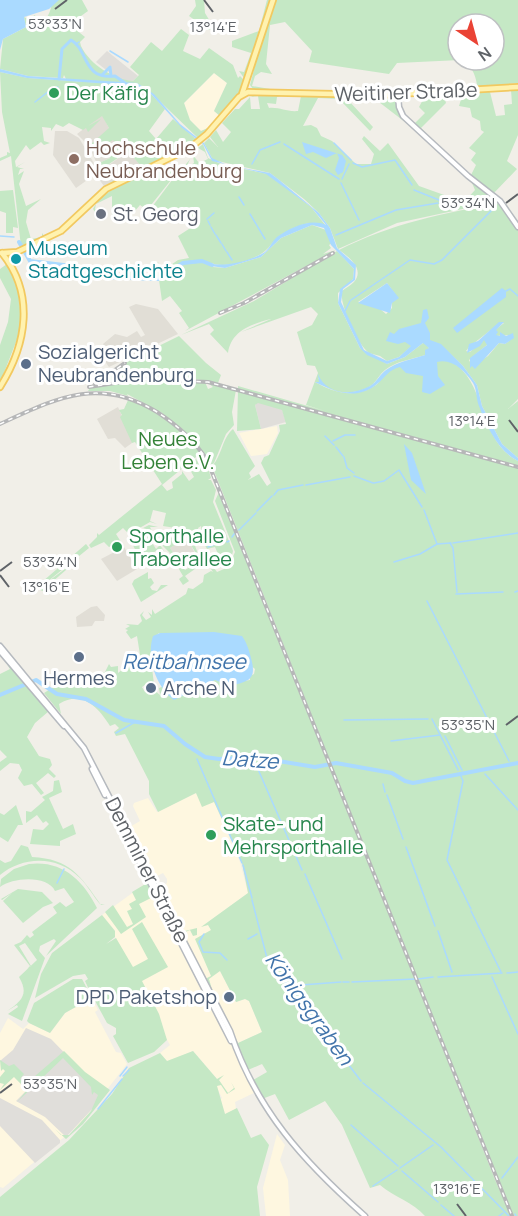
<svg xmlns="http://www.w3.org/2000/svg" width="518" height="1216" font-family="Manrope,sans-serif">
<style>
.commercial{fill:#fef7e0}
.industrial{fill:#e0deda}
.education{fill:#e1ded6}
.green{fill:#c5e8c5;fill-rule:evenodd}
.water{fill:#aadaff}
.lines{fill:none;stroke-linecap:round;stroke-linejoin:round}
.stream{stroke:#aadaff;stroke-width:1.5}
.canal{stroke:#aadaff;stroke-width:3}
.river{stroke:#aadaff;stroke-width:4}
.secondary-casing{stroke:#b6babf;stroke-width:7}
.primary-casing{stroke:#f2c960;stroke-width:8}
.secondary{stroke:#fff;stroke-width:4}
.primary{stroke:#fff2af;stroke-width:4.5}
.rail-casing{stroke:#b6b7b8;stroke-width:4}
.rail{stroke:#fff;stroke-width:1.5;stroke-dasharray:4.5;stroke-linecap:butt}
.ticks{fill:none;stroke:#5f6368;stroke-width:2}
.leisure-dot{fill:#2e9e5b;stroke:#fff;stroke-width:2}
.education-dot{fill:#8d6e63;stroke:#fff;stroke-width:2}
.worship-dot{fill:#6b7280;stroke:#fff;stroke-width:2}
.culture-dot{fill:#0f9aa8;stroke:#fff;stroke-width:2}
.service-dot{fill:#5c6f8a;stroke:#fff;stroke-width:2}
.labels{text-anchor:middle;stroke-width:6;stroke-linejoin:round;paint-order:stroke}
.street-label{font-size:20px;fill:#5f6368;stroke:#fff}
.leisure-label{font-size:20px;fill:#27864d;stroke:#fff;text-anchor:start}
.education-label{font-size:20px;fill:#785e54;stroke:#fff;text-anchor:start}
.worship-label{font-size:20px;fill:#5b616d;stroke:#fff;text-anchor:start}
.culture-label{font-size:20px;fill:#0d838f;stroke:#fff;text-anchor:start}
.service-label{font-size:20px;fill:#4e5e75;stroke:#fff;text-anchor:start}
.park-label{font-size:20px;fill:#348238;stroke:#fff}
.water-label{font-size:21px;font-style:italic;fill:#4174aa;stroke:#fff}
.ticks-label{font-size:15px;text-anchor:middle;fill:#5f6368;stroke:#fff;stroke-width:6;stroke-linejoin:round;paint-order:stroke}
</style>
<rect width="100%" height="100%" fill="#f1efe8"/>
<g class="commercial">
<polygon points="214,73 227,83 214,111 220,116 210,127 201,131 190,120 184,103"/>
<polygon points="277,426 278,433 267,454 251,456 239,433"/>
<polygon points="196,793 214,801 240,862 248,893 207,923 211,930 212,976 220,971 236,1002 245,999 249,1001 262,1032 238,1043 159,888 167,883 167,879 163,873 155,877 151,873 128,828 140,821 133,806 134,803 148,798 157,812"/>
<polygon points="146,883 166,917 256,1092 235,1102 236,1109 225,1114 219,1101 222,1098 216,1086 217,1079 193,1051 167,1062 160,1053 170,1045 163,1033 159,1014 115,937 115,931 102,915"/>
<polygon points="92,998 98,1010 95,1012 116,1052 121,1053 127,1064 81,1123 3,1188 0,1187 0,1033 8,1018 23,1029 29,1023 50,1033 65,1013"/>
<polygon points="277,1134 285,1145 280,1160 288,1180 290,1216 266,1216 263,1188"/>
</g>
<g class="industrial">
<polygon points="107,51 138,76 133,81 119,80 96,62"/>
<polygon points="258,402 282,409 286,422 261,429 255,405"/>
<polygon points="26,1028 51,1039 86,1075 108,1092 66,1137 45,1117 16,1101 27,1090 0,1061 13,1050"/>
<polygon points="0,1098 42,1120 60,1140 60,1143 35,1163 0,1126"/>
</g>
<g class="education">
<polygon points="102,115 109,128 108,132 118,147 112,153 110,158 97,164 89,146 77,134"/>
<polygon points="55,131 67,131 79,138 95,165 97,173 76,188 53,155"/>
<polygon points="128,151 140,165 138,168 104,186 98,178 98,173"/>
<polygon points="136,304 158,309 178,334 109,367 101,356 107,350 103,344 115,334 127,337 137,331 141,337 145,335 129,307"/>
<polygon points="118,407 132,438 132,443 125,448 115,438 108,439 97,419"/>
<polygon points="181,541 191,545 198,560 186,568 181,566 170,548"/>
<polygon points="124,547 137,569 117,581 101,559"/>
<polygon points="97,606 105,615 104,621 95,621 92,626 77,627 76,617 91,607"/>
</g>
<g class="green">
<path d="M53 0H82L88 11 74 21 75 29 85 37 80 42 81 46C90 65 114 79 133 81L139 75 130 67 151 42 162 51 181 29 189 35 183 51 200 59 209 48 233 65 238 78 240 76 245 81C237 102 229 104 220 116L214 111 227 83 214 73 184 103 190 120 201 131 210 127 199 139 144 86 66 79 64 75 63 78 28 76 0 69 3 39 26 27 24 17 28 19 35 15 37 22C50 20 50 10 53 0Z"/>
<polygon points="195,0 204,0 205,13 214,28 210,30 198,29 199,23 189,16 196,6"/>
<polygon points="267,0 271,0 248,75 244,78 239,71 244,72 251,53 232,47 232,41 259,31"/>
<path d="M274 0H518V83L500 85 518 84V86L415 93 405 92 477 85C475 73 472 66 460 60L397 63 389 74 309 62 312 51 285 22 270 25 266 64 272 74 261 72 255 76 252 86 276 90 253 89 250 85C258 58 259 26 274 0ZM458 24H494V60H458Z"/>
<polygon points="0,72 28,78 132,85 151,94 165,109 149,131 156,139 173,119 197,140 173,155 166,152 165,159 106,185 140,165 128,151 99,171 97,164 110,158 111,150 118,147 113,140 94,151 91,144 109,128 102,116 88,126 101,119 88,132 86,128 83,130 69,123 63,127 56,124 51,131 51,128 42,127 44,141 50,143 44,145 41,142 30,150 26,145 15,161 16,167 25,162 17,167 24,169 20,169 18,175 24,171 19,184 26,206 41,199 28,210 26,222 31,239 42,237 42,233 44,236 21,247 11,156 0,161 0,158 7,155 7,152 10,153 2,112"/>
<polygon points="518,88 518,135 507,161 517,169 493,194 463,169 471,175 476,165 471,160 476,153 469,148 484,132 481,130 480,121 472,117 470,108 459,106 463,93 445,94 445,93 503,90 490,92 496,116 505,115 504,105 512,104 511,90 505,90"/>
<polygon points="443,93 446,103 421,128 458,166 410,121 415,123 425,113 419,107 425,96 403,97"/>
<path d="M254 95H286L277 97 276 104 267 103 269 108C280 107 286 112 298 111L301 96 295 95 394 98 398 109 453 163 500 201 397 223 338 249 330 228 319 213 304 199 270 173 213 160 204 143 209 138 218 147 210 137 216 130 223 142 231 132 222 123 235 109H239L250 97 251 109H260L258 96 251 97ZM318 98 339 99 370 131 373 127 349 101 354 98 375 99 418 132 472 183 475 190 466 200 461 201 419 186 388 143 380 151 364 136 362 139 374 154 371 164H356L332 141 321 136 317 128 311 125 303 126Z"/>
<path d="M203 144 208 158 223 165 268 174 311 207 326 226C311 218 291 228 278 237 273 241 270 247 265 251 255 260 224 269 211 263L213 267 225 268 261 257 281 238 312 225 326 230 332 243 329 245 331 248 323 254 336 250 185 331 189 328 179 313 182 311 170 296 162 301 159 280 128 278 125 269 131 267 134 274 149 275 159 272 154 263 159 262 156 264 162 271 178 260 189 258 178 236 192 227 188 219 180 223 165 207 159 213 152 207 178 172H184L183 168 190 159 186 168 194 163 193 155 199 163 208 159 205 152 198 148Z"/>
<path d="M167 166 173 170V176L168 174 166 177 171 180 147 210 140 205 128 219H121V216L112 215V196L96 204 95 209 104 220 99 218 93 209C105 185 144 177 167 166Z"/>
<polygon points="13,190 18,228 13,227 13,233 6,233 6,213 0,211 0,191"/>
<path d="M502 203 518 229V399L508 409 518 401V458L502 444 482 406 477 385 463 366 441 345 403 339 414 344 399 357 387 361 380 356 369 353C358 345 339 304 342 291 345 288 350 286 354 282 365 269 349 257 339 250 390 224 446 212 502 203ZM387 283 398 298 392 302V308L386 314 379 308 358 302ZM501 322 504 323 495 330 494 337 493 332 487 340 489 343 495 341 496 336 510 335 509 341 505 344 499 343 488 356 472 366 469 360 488 344 484 339 470 352 466 351 469 347Z"/>
<path d="M337 251 354 269 353 279 338 293V303L360 348 387 364 405 357 423 343H426L429 348 425 355C413 359 396 361 385 370 380 374 377 380 373 384 357 397 327 395 318 377L320 382H315C334 393 355 399 376 385 381 381 383 375 388 371 400 363 420 366 434 365L438 359C442 361 448 360 452 362 487 382 478 441 518 461V467L318 412 518 468V1216H512L507 1204 212 466C222 456 222 438 233 429L255 466 249 473 251 477 248 480 259 474 267 486 271 483 261 463 264 457 269 455 280 431 279 425 286 424 282 410 258 403 255 405 261 429 237 431 238 390 313 410 238 389V386L325 411 306 405 318 373 315 366 307 365 297 332 312 325 318 314 311 307 241 332 271 319C251 324 231 331 228 353L210 334 214 330 209 324 181 335 254 301Z"/>
<polygon points="7,264 17,283 23,324 0,383 0,345 8,322 11,299 0,278 0,269"/>
<path d="M179 336 206 363 221 375 218 383C180 375 131 373 94 385L128 361Z"/>
<polygon points="136,380 205,382 208,389 213,387 208,383 236,390 232,412 234,425 226,434 214,463 211,465 183,430 162,413 127,394 128,396 110,391 88,391 90,388 117,382 120,385 119,382"/>
<path d="M129 398C148 407 211 445 208 466L201 453 162 485 167 491 173 488 172 482 182 474V471L189 481 194 477 188 466 196 459 199 464 202 462 209 471 211 478 208 480H211L216 490 213 502 233 551 231 559 222 563 215 547 207 549 201 538 208 545 215 542 211 532 202 535 201 526 198 528 200 537 194 535V531L163 526 166 513 153 510 150 521 157 524 150 522 129 534 123 528 116 534 121 542 109 547 104 542 91 548 89 545 97 537V533L99 535 162 484 135 442 132 443 120 417 122 415 119 410 124 409Z"/>
<path d="M211 467 496 1182 511 1216H425C413 1202 394 1197 380 1185L370 1188 342 1125 325 1101 289 1120 275 1094 262 1099 253 1080 267 1072 262 1064 248 1070 224 1015 238 1043 262 1032 249 1001 245 999 236 1002 220 971 209 979 213 993C203 973 191 952 181 932L197 928V935L193 936 190 930 183 933 203 976 205 979 211 976 195 939 211 930 208 925 201 927 248 893 242 863 214 802 202 807 196 793 158 812 149 794V781L125 734 116 736 114 732 119 728 115 724 110 726C98 707 82 690 59 704L61 714 44 693 66 679 75 678 77 680 105 672 109 664 111 667 118 666V673L140 655 137 636 131 639 126 632 128 630 125 629 130 626 126 624 138 625 142 621 140 615 144 611 142 615 146 620 151 617 148 612 152 615V609L155 614 186 594 188 588 193 589 203 582 204 575 211 571 213 572 211 569 214 568 217 572 224 569 223 564 232 559 235 552 215 501 219 492ZM159 633 164 636 156 650 168 675 238 663 245 659 247 653 250 665 255 669 254 674 250 676V680L232 683 230 686 224 682 223 673 215 671 214 675 195 682 192 690 188 692V697L185 690 173 696 164 686 159 688 160 695 154 690 145 692 142 687 151 681 154 684 151 660 156 657 151 653 153 638Z"/>
<polygon points="149,525 158,527 150,527 153,533 193,543 195,540 198,542 194,543 201,562 191,545 181,541 170,548 185,570 197,563 202,564 185,576 189,581 183,585 179,579 183,576 173,559 167,558 170,553 161,544 160,537 151,541 156,549 160,545 164,551 164,552 161,548 162,553 154,558 161,552 157,550 141,562 132,543 147,534 149,536 150,530 143,528"/>
<polygon points="86,544 89,548 42,586 81,557 44,589 48,593 35,588"/>
<polygon points="148,572 148,579 151,578 154,583 150,587 152,590 157,591 161,585 168,585 141,602 132,584 134,580"/>
<polygon points="5,661 49,711 35,723 27,737 39,756 50,759 52,765 49,769 56,776 54,778 48,773 36,783 44,793 41,795 32,784 24,786 18,778 22,770 19,764 10,763 0,771 0,762 7,757 0,750 0,674 10,669"/>
<polygon points="59,780 62,792 49,798 63,829 73,824 76,834 60,841 60,846 30,844 33,829 43,830 49,824 46,821 43,823 37,815 26,823 26,811 31,812 45,800 42,797 53,791 54,781"/>
<polygon points="16,805 23,825 18,825 8,842 0,837 0,813 4,815"/>
<path d="M21 845 28 847 32 857C70 859 80 875 101 905H105L100 904C93 896 88 886 80 878 57 855 23 856 0 875V860L5 863 11 861Z"/>
<path d="M29 864C62 860 83 880 97 908L46 956 56 941 54 939 40 946 39 951 45 958 22 1021 8 1014 18 1007 17 1005 7 1011C22 1001 29 994 19 977L37 960 25 943 19 946 31 966 27 969 30 966 14 945 21 942 27 935 30 938 34 935 32 932 57 913 53 907 60 902 66 907 74 902 64 888 55 891C48 875 13 877 0 887L1 879 14 869Z"/>
<polygon points="147,883 150,885 173,932 170,932 164,914 159,912 153,897 139,904 146,917 121,934 105,912 113,905 127,927 133,924 127,911 132,909 129,904 136,900 132,892"/>
<polygon points="18,889 42,892 53,903 43,907 23,923 3,901 12,893 2,900 1,899"/>
<polygon points="102,915 115,931 115,937 106,944 116,938 133,967 148,959 132,929 142,922 168,967 142,981 159,1014 167,1040 154,1052 128,1063 113,1036 116,1034 116,1028 107,1023 94,999 96,996 92,996 85,981 88,979 85,974 73,976 35,998 41,974 52,953"/>
<polygon points="73,979 82,979 92,998 65,1013 50,1033 29,1023 27,1021 34,1003"/>
<polygon points="64,1051 85,1072 110,1090 83,1124 66,1139 55,1129 61,1135 69,1135 91,1111 98,1095 94,1092 92,1095 91,1087 63,1058 17,1102 27,1090 14,1077 0,1090 4,1084 0,1083 0,1077 5,1071 3,1069 1,1071 0,1060 9,1066 14,1064 24,1074 20,1079 26,1085 30,1084 34,1077"/>
<polygon points="193,1051 217,1079 224,1075 219,1080 228,1093 234,1088 231,1082 235,1089 227,1094 221,1085 217,1086 225,1114 237,1108 251,1138 261,1134 269,1145 257,1187 260,1216 0,1216 0,1197 69,1140 112,1094 129,1068 160,1053 167,1061"/>
</g>
<g class="water">
<polygon points="0,0 59,0 49,9 24,17 26,27 3,39 0,50"/>
<path d="M0 69 28 76 137 83 154 94 180 124 204 143 212 158 227 165 270 173 278 179 319 213 330 228 337 248 356 265 355 280 343 289 341 302 364 350 387 361 399 357 411 346 405 342 398 344 386 341 390 332 394 334 399 329 421 323 423 310 427 309 429 318 425 323 430 333V340L441 344 463 366 477 385 482 406 502 444 518 458V461C498 451 487 427 479 406 476 399 477 389 473 383 465 371 452 358 437 362L438 376 445 385 430 394 422 392 423 376 406 373 400 367C388 370 386 377 377 384 357 401 335 392 315 382H319L318 374C326 395 352 396 370 386 377 382 380 374 386 370 397 362 412 359 425 355V350L429 348 423 343 405 357 387 364 367 355 360 348 338 303 340 289 353 279 354 269 331 245 324 228 312 225 281 238 261 257 225 268 211 266 210 263C223 268 253 260 265 252 270 248 272 241 277 237 291 227 311 218 326 225L311 207 266 174 212 161 203 144 182 128 151 94 137 86 27 78 0 72Z"/>
<polygon points="302,142 342,155 346,161 343,172 338,175 335,170 339,158 337,153 326,158 313,152 306,154"/>
<polygon points="387,283 399,298 392,303 390,313 358,303"/>
<polygon points="502,288 506,291 506,297 457,333 453,328"/>
<polygon points="499,322 504,322 496,330 498,332 496,335 500,336 500,332 506,336 513,333 514,338 505,344 499,343 475,369 472,366 470,368 470,358 487,345 484,340 480,346 467,353 469,344 478,341"/>
<polygon points="404,444 412,453 426,494 411,480"/>
<path d="M214 632 242 636C247 643 249 650 251 658 257 680 249 681 230 686L215 680 174 700C156 687 146 657 153 636L160 633Z"/>
</g>
<g class="lines">
<g class="stream">
<polyline points="76,44 79,42"/>
<polyline points="110,51 128,62"/>
<polyline points="35,102 49,91 58,87"/>
<polyline points="334,143 351,160"/>
<polyline points="284,144 339,179"/>
<polyline points="353,163 362,167 395,160 412,185"/>
<polyline points="252,164 260,150 280,142"/>
<polyline points="342,179 349,164"/>
<polyline points="341,183 359,220"/>
<polyline points="414,190 449,204"/>
<polyline points="239,197 244,205"/>
<polyline points="250,214 265,239"/>
<polyline points="207,219 214,213"/>
<polyline points="208,221 210,225"/>
<polyline points="211,227 215,234"/>
<polyline points="216,235 221,243"/>
<polyline points="336,235 396,210 438,203"/>
<polyline points="0,236 14,237"/>
<polyline points="222,244 226,251"/>
<polyline points="227,252 232,260"/>
<polyline points="506,291 510,289 518,296"/>
<polyline points="351,300 410,260 434,264 442,260 496,206"/>
<polyline points="345,311 350,301"/>
<polyline points="325,436 334,445"/>
<polyline points="333,441 345,435 355,435"/>
<polyline points="336,447 343,456"/>
<polyline points="344,457 347,468 354,473"/>
<polyline points="354,476 373,483"/>
<polyline points="374,483 384,481 399,470 422,507"/>
<polyline points="306,485 350,477"/>
<polyline points="274,495 278,490 303,485"/>
<polyline points="424,510 437,544 451,543"/>
<polyline points="257,511 272,496"/>
<polyline points="239,530 256,513"/>
<polyline points="232,537 237,530"/>
<polyline points="227,542 229,541"/>
<polyline points="450,543 453,548 457,592"/>
<polyline points="453,543 518,533"/>
<polyline points="208,547 225,540"/>
<polyline points="394,562 420,554 437,544"/>
<polyline points="515,592 518,591"/>
<polyline points="456,594 503,592"/>
<polyline points="427,601 509,761"/>
<polyline points="432,719 458,770"/>
<polyline points="344,720 428,719"/>
<polyline points="116,733 135,722"/>
<polyline points="445,736 462,770"/>
<polyline points="391,741 440,735"/>
<polyline points="197,759 242,863"/>
<polyline points="254,760 302,870"/>
<polyline points="460,774 463,781 447,860 471,909"/>
<polyline points="485,774 518,810"/>
<polyline points="383,784 385,792"/>
<polyline points="387,795 403,839"/>
<polyline points="406,847 435,926"/>
<polyline points="243,865 252,898"/>
<polyline points="305,874 342,959"/>
<polyline points="57,883 64,869"/>
<polyline points="252,900 267,958 361,1081"/>
<polyline points="471,911 501,972"/>
<polyline points="438,931 452,972"/>
<polyline points="204,934 199,942 203,952 220,953 227,960"/>
<polyline points="248,939 257,934"/>
<polyline points="507,973 518,972"/>
<polyline points="438,977 502,973"/>
<polyline points="492,977 518,1034"/>
<polyline points="418,979 433,977"/>
<polyline points="343,982 349,982"/>
<polyline points="352,982 415,979"/>
<polyline points="288,986 341,982"/>
<polyline points="120,1076 127,1067"/>
<polyline points="123,1076 129,1070"/>
<polyline points="363,1083 441,1147 509,1216"/>
<polyline points="98,1109 122,1079"/>
<polyline points="351,1125 398,1166"/>
<polyline points="400,1168 433,1145"/>
<polyline points="402,1171 438,1202"/>
<polyline points="502,1178 518,1157"/>
<polyline points="373,1186 397,1170"/>
<polyline points="441,1205 454,1216"/>
<polyline points="515,1214 516,1216"/>
<polyline points="499,1216 503,1213"/>
</g>
<g class="canal">
<polyline points="102,75 110,67 111,76"/>
<path d="M59 79 62 49 71 40C89 50 82 80 115 76L125 83"/>
</g>
<g class="river">
<polyline points="19,242 30,261 89,268 101,277 158,279 183,263 202,261 212,265"/>
<polyline points="0,695 36,680 57,694 86,699 124,720 164,726 185,744 205,757 219,759 254,757 315,767 336,763 392,773 405,781 413,783 518,763"/>
</g>
<defs>
<g id="secondary">
<polyline points="398,95 399,107 403,116 468,176 500,201 518,227"/>
<path d="M0 646 84 748 230 1031C256 1110 304 1162 365 1216"/>
<polyline points="0,651 64,726"/>
<polyline points="92,769 105,795"/>
<polyline points="132,847 231,1041"/>
</g>
<g id="primary">
<polyline points="242,94 273,0"/>
<polyline points="2,253 17,252 61,231 106,189 190,148 207,134 239,97 248,92 380,95 518,87"/>
<polyline points="10,263 11,257 16,254"/>
<path d="M0 387C27 344 35 294 2 253"/>
</g>
</defs>
<use href="#secondary" class="secondary-casing"/>
<use href="#primary" class="primary-casing"/>
<use href="#secondary" class="secondary"/>
<use href="#primary" class="primary"/>
<defs>
<g id="rail">
<polyline points="220,313 244,303 333,253"/>
<polyline points="95,384 125,363"/>
<polyline points="89,387 141,379 208,382 518,467"/>
<path d="M0 424C57 398 98 376 157 412 177 425 194 440 207 460L512 1216"/>
</g>
</defs>
<use href="#rail" class="rail-casing"/>
<use href="#rail" class="rail"/>
</g>
<path class="ticks" d="M204 0 213 12M55 9 67 0M506 203 518 194M509 420 518 432M0 571 12 562M0 575 9 587M506 725 518 716M0 1093 12 1084M457 1204 466 1216"/>
<g class="leisure-dot">
<circle cx="54" cy="93" r="6"/>
<circle cx="117" cy="547" r="6"/>
<circle cx="211" cy="835" r="6"/>
</g>
<circle class="education-dot" cx="74" cy="159" r="6"/>
<circle class="worship-dot" cx="101" cy="214" r="6"/>
<circle class="culture-dot" cx="16" cy="259" r="6"/>
<g class="service-dot">
<circle cx="26" cy="364" r="6"/>
<circle cx="79" cy="657" r="6"/>
<circle cx="151" cy="688" r="6"/>
<circle cx="229" cy="997" r="6"/>
</g>
<g class="labels">
<g class="street-label">
<text transform="translate(406 92) rotate(-2)" y="7">Weitiner Straße</text>
<text transform="translate(147 870) rotate(63)" y="7">Demminer Straße</text>
</g>
<g class="leisure-label">
<text x="66" y="100">Der Käfig</text>
<text x="129" y="543">Sporthalle<tspan x="129" dy="23">Traberallee</tspan></text>
<text x="223" y="831">Skate- und<tspan x="223" dy="23">Mehrsporthalle</tspan></text>
</g>
<g class="education-label">
<text x="86" y="155">Hochschule<tspan x="86" dy="23">Neubrandenburg</tspan></text>
</g>
<g class="worship-label">
<text x="113" y="221">St. Georg</text>
</g>
<g class="culture-label">
<text x="28" y="255">Museum<tspan x="28" dy="23">Stadtgeschichte</tspan></text>
</g>
<g class="service-label">
<text x="38" y="359">Sozialgericht<tspan x="38" dy="23">Neubrandenburg</tspan></text>
<text x="79" y="685" text-anchor="middle">Hermes</text>
<text x="163" y="695">Arche N</text>
<text x="217" y="1004" text-anchor="end">DPD Paketshop</text>
</g>
<g class="park-label">
<text x="168" y="446">Neues<tspan x="168" dy="23">Leben e.V.</tspan></text>
</g>
<g class="water-label">
<text x="184" y="669">Reitbahnsee</text>
<text transform="translate(250 760) rotate(4)" y="7">Datze</text>
<text transform="translate(309 1009) rotate(54)" y="7">Königsgraben</text>
</g>
</g>
<g class="ticks-label">
<text x="55" y="29">53°33'N</text>
<text x="213" y="32">13°14'E</text>
<text x="468" y="208">53°34'N</text>
<text x="472" y="426">13°14'E</text>
<text x="50" y="567">53°34'N</text>
<text x="46" y="592">13°16'E</text>
<text x="468" y="730">53°35'N</text>
<text x="50" y="1089">53°35'N</text>
<text x="457" y="1194">13°16'E</text>
</g>
<g transform="translate(476 42) rotate(144)"><circle r="28" fill="#ffffff" stroke="#bfc1c3" stroke-width="1.5"/>
<path d="M0-4.5L10 22L0 15L-10 22Z" fill="#ea4335"/>
<text y="-9" font-size="16" font-weight="bold" text-anchor="middle" fill="#5f6368">N</text>
</g>
</svg>
